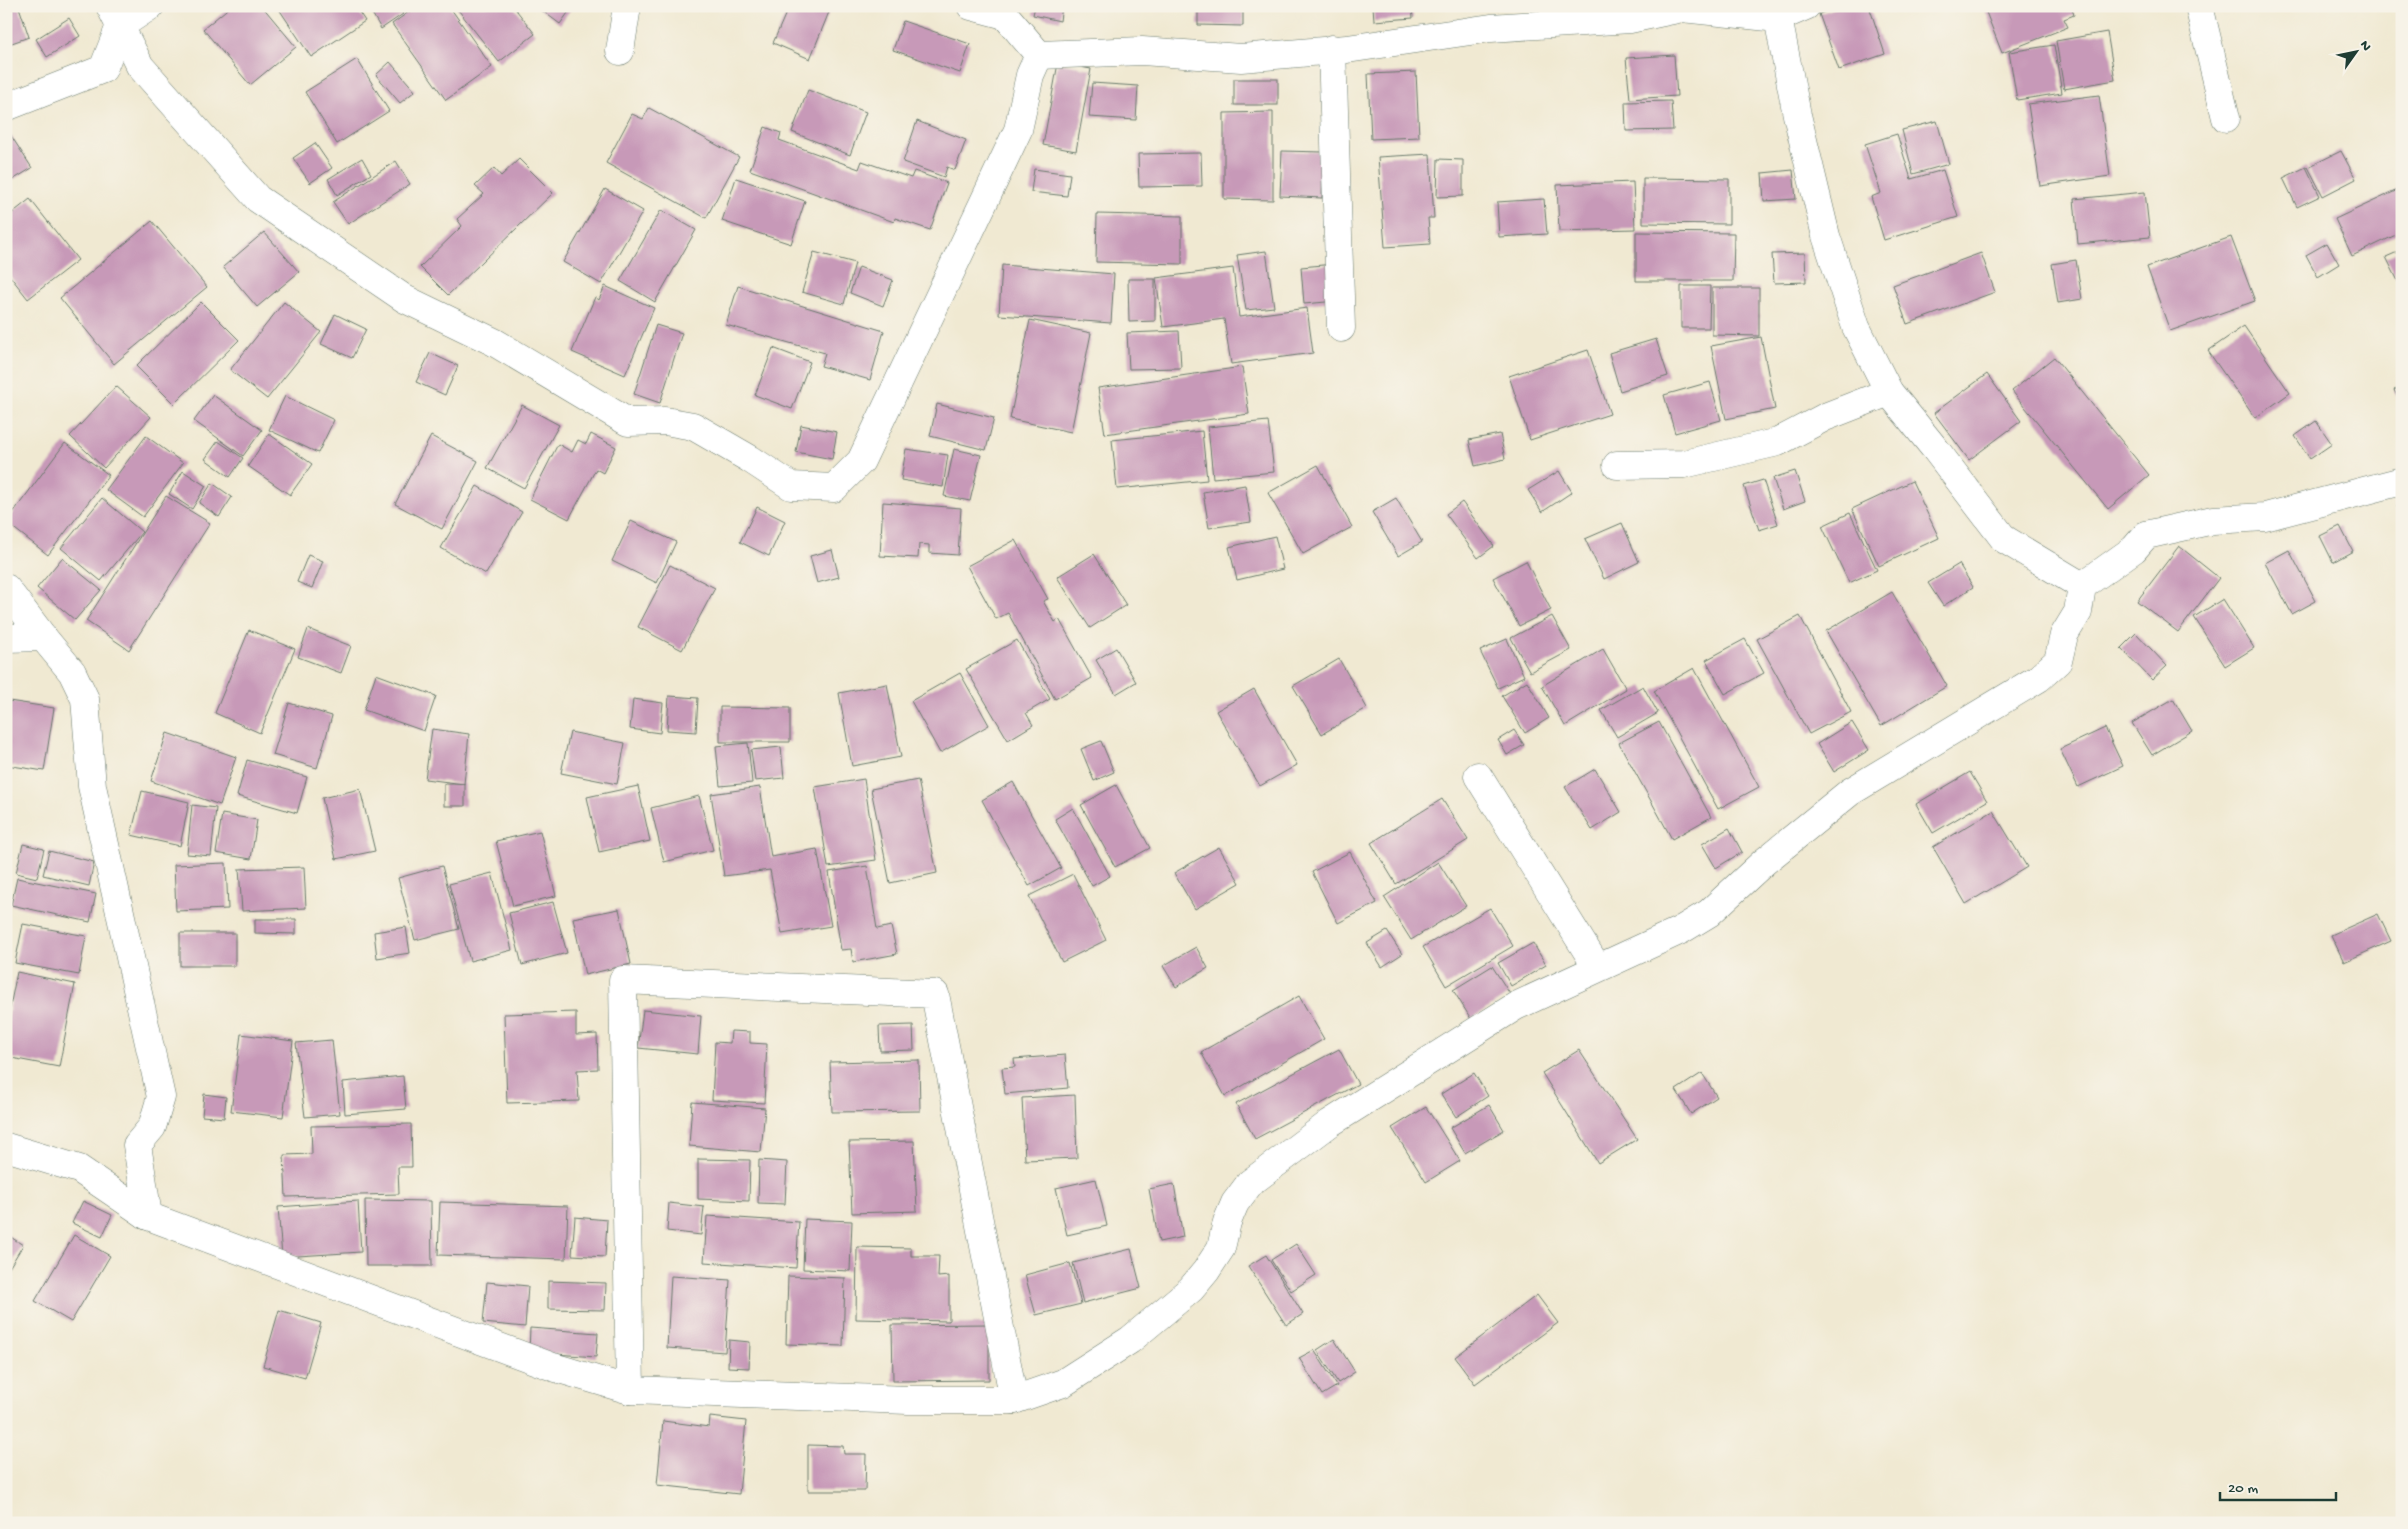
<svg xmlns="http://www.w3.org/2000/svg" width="2408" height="1529" font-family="'Gochi Hand',sans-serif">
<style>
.building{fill:#c799b8}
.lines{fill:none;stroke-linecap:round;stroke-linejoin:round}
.minor-casing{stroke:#68796b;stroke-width:29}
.minor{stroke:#fff;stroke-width:28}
</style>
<rect width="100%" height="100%" fill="#f7f3e8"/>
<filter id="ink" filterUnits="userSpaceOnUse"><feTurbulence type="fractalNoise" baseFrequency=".02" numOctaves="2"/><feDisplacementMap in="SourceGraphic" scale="10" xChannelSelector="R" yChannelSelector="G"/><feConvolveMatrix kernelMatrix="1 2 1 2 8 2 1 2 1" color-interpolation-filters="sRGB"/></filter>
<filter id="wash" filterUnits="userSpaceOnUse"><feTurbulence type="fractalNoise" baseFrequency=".0096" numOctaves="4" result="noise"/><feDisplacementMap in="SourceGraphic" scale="20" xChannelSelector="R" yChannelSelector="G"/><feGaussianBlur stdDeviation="1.12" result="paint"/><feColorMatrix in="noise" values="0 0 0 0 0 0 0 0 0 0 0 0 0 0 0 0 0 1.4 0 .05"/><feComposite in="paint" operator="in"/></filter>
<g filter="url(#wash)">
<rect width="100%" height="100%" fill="#f0e9d2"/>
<g id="blocks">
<g class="building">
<polygon points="231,6 262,6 296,47 250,85 203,29"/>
<polygon points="277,6 355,6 365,21 311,57"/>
<polygon points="368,6 398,6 403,14 381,29"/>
<polygon points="417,6 449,6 492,67 446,100 392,24"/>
<polygon points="455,6 513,6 535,34 499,62"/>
<polygon points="536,6 573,6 560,24"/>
<polygon points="789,6 815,6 829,12 810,59 773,43"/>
<polygon points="1035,6 1062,6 1060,21 1033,15"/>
<polygon points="1198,6 1243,6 1243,26 1198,25"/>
<polygon points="1373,6 1412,6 1413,18 1374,21"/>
<polygon points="1840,6 1869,6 1885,54 1839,70 1819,14"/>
<polygon points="1987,6 2071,6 2074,15 2064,19 2068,27 2002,53 1984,7"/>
<polygon points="19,7 29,37 6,45 6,12"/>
<polygon points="69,18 80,36 47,57 36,39"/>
<polygon points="903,21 970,44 960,73 893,50"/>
<polygon points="2107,32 2115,80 2064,89 2056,41"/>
<polygon points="2054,45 2062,93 2017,100 2009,52"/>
<polygon points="1674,55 1677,96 1630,99 1626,58"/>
<polygon points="357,59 389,111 337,144 305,92"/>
<polygon points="390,62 415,91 400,103 376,75"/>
<polygon points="1058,63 1091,69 1076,151 1043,145"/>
<polygon points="1416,72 1419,137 1371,139 1368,74"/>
<rect x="1234" y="79" width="44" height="26"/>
<polygon points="1092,83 1138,86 1136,120 1089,117"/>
<polygon points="808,90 866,112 850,155 792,132"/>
<polygon points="2099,95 2110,176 2040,186 2028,104"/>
<polygon points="1671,101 1673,130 1626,131 1625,102"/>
<polygon points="649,108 739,157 706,218 606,163 632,114 643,119"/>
<polygon points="1273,112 1273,200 1224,199 1224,113"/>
<polygon points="917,121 966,140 955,170 947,167 944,177 903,162"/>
<polygon points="1937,121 1949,164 1913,174 1902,130"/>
<polygon points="765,127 781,133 779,140 859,169 862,161 911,178 914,171 947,183 930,230 895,218 894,222 750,170"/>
<polygon points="6,128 32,168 6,184"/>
<polygon points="1897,134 1911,179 1943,170 1958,217 1884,240 1871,197 1881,193 1865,144"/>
<polygon points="315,143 332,168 310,183 293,158"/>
<polygon points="1282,151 1323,152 1322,198 1280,196"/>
<polygon points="2341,151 2356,179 2323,196 2308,167"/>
<polygon points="1201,153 1202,186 1139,187 1138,154"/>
<polygon points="1430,154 1434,218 1428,218 1430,244 1385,247 1378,157"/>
<polygon points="362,158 371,174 337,195 328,179"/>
<polygon points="519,159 553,193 448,295 420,267 462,226 457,219 484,194 475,186 494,168 501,176"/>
<polygon points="1438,159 1463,160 1463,196 1437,197"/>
<polygon points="396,161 410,184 348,224 333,202"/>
<polygon points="2306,167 2320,196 2297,207 2283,178"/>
<polygon points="1034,169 1070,174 1067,196 1031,192"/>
<polygon points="1793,170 1796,199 1764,201 1762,173"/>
<polygon points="736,178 805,201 791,244 722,221"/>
<polygon points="1643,178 1729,179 1729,224 1643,223"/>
<polygon points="1633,182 1635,229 1559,231 1557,185"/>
<polygon points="2402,188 2402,232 2352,256 2335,219"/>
<polygon points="605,189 643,211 601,284 563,262"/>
<polygon points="2145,192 2150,237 2078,244 2074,199"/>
<polygon points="30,199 78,260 28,299 6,271 6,218"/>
<polygon points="1544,199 1547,234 1499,237 1497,202"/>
<polygon points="661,210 696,230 655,302 620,281"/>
<polygon points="1097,214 1182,216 1182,264 1096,262"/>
<polygon points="152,221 207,287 114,364 60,298"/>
<polygon points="264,232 299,272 257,307 223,267"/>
<polygon points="1636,232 1734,233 1733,281 1636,281"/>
<polygon points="2231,237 2255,301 2170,331 2147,267"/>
<polygon points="2327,243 2339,264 2318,277 2306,255"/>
<polygon points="2402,250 2402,289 2386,257"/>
<polygon points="1266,251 1274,307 1246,310 1237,255"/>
<polygon points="814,252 855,263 844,304 802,292"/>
<polygon points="1805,253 1806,282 1774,283 1772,254"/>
<polygon points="1981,253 1995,292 1907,324 1893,285"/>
<polygon points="2076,260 2082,299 2058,303 2052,264"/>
<polygon points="1334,264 1337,301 1304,304 1301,267"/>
<polygon points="1002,265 1114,274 1111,323 999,315"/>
<polygon points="859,267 893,280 883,306 850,293"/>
<polygon points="1233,268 1239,317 1307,308 1313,353 1231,364 1224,319 1163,327 1156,278"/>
<polygon points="1128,279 1155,279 1155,321 1129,322"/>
<polygon points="605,286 654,308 625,375 572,352 595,297 599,300"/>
<polygon points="738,286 884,331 870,380 821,366 825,353 726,325"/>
<polygon points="1681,286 1710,286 1709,328 1681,328"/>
<polygon points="1712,288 1759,288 1759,336 1712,335"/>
<polygon points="201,302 239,340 174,404 136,366"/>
<polygon points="284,302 321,332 267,399 230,370"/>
<polygon points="335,314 366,329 352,358 321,344"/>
<polygon points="1030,320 1091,333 1071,432 1010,419"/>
<polygon points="656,325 682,333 660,403 634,394"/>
<polygon points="2244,326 2290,393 2255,418 2208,351"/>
<polygon points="1179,331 1181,368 1129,369 1127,333"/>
<polygon points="1761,337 1775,409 1726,419 1711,346"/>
<polygon points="1656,339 1668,376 1620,391 1609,353"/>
<polygon points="773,348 810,362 792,409 755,395"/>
<polygon points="1588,350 1610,414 1530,440 1509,376"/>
<polygon points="430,353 458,366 445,395 416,382"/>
<polygon points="2054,357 2149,475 2108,509 2012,391"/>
<polygon points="1242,367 1249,414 1105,434 1098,388"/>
<polygon points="1987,374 2021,421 1969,460 1934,413"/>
<polygon points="1710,382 1721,420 1675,433 1664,395"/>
<polygon points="116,386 151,417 104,468 70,436"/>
<polygon points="2402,387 2402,405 2394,390"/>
<polygon points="213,395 262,430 243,456 194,421"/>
<polygon points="285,396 334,420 318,453 269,430"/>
<polygon points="937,404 994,418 986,450 930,436"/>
<polygon points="522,405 559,425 524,488 487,468"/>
<polygon points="1268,421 1274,472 1213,478 1208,427"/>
<polygon points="2316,421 2332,444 2310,459 2295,436"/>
<polygon points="801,425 837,432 832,459 796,452"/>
<polygon points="1202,431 1207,480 1117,489 1112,440"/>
<polygon points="269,434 312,464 290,495 248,466"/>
<polygon points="591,434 616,447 603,473 596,469 569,519 530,499 558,444 572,452 578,440 586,444"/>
<polygon points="1500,434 1505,459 1475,466 1469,440"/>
<polygon points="146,436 183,463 143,517 106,490"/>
<polygon points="431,436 478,461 442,529 395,504"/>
<polygon points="218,441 243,458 230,477 205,459"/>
<polygon points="65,443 109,475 48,555 6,522"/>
<polygon points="906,449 948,455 943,487 901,480"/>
<polygon points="954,449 981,455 970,501 944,496"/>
<polygon points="1318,465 1352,527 1303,554 1268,493"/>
<polygon points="183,471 206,486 192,509 169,494"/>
<polygon points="1559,471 1572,492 1542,512 1528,490"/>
<polygon points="1795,471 1805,501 1783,509 1773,478"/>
<polygon points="1763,480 1778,524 1759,530 1744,486"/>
<polygon points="1912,481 1939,538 1879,566 1852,509"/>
<polygon points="212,483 232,497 219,517 199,503"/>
<polygon points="1245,485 1251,522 1209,528 1203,492"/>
<polygon points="477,486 522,512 486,574 441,548"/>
<polygon points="166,496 210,523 129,650 86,621"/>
<polygon points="102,498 142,532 101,581 61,548"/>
<polygon points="1396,498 1422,542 1398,556 1372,512"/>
<polygon points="883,502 961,508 958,555 929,553 929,545 919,544 918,558 880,556"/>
<polygon points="1462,502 1494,546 1478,558 1446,514"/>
<polygon points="2402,505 2402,524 2401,524 2397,506"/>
<polygon points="757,507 785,521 769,556 740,542"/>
<polygon points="1850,513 1877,570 1849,583 1822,526"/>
<polygon points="631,521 676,542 657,583 612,561"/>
<polygon points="1622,523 1639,562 1604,579 1585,539"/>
<polygon points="2340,526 2353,551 2333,562 2320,536"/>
<polygon points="1275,536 1283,569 1237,580 1229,547"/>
<polygon points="1015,540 1048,599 1043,601 1055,622 1059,619 1092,678 1055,699 1008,613 996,619 967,566"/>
<polygon points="2179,546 2219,578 2178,632 2137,601"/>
<polygon points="832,550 839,577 817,583 810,556"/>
<polygon points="2289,550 2316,601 2292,614 2265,563"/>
<polygon points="1094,554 1126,605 1090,628 1057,577"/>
<polygon points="308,555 323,561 312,588 297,582"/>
<polygon points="62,558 101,590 75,620 37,588"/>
<polygon points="1526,561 1551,610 1519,626 1493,578"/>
<polygon points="1959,564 1973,587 1943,606 1928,583"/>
<polygon points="670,565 715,588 682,650 638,627"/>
<polygon points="1892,592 1947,686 1881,726 1826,631"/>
<polygon points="2223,599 2254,648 2225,666 2194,617"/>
<polygon points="1552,616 1571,650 1530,672 1511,638"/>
<polygon points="1800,616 1851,712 1809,734 1757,639"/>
<polygon points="308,629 351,646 341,673 298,657"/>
<polygon points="249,630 295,649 260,733 215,713"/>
<polygon points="2136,633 2167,666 2152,680 2121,648"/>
<polygon points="1507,639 1524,676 1498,688 1480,651"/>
<polygon points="1745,639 1764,673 1725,694 1706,660"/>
<polygon points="1017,640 1050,699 1026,713 1033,725 1008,740 966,669"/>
<polygon points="1116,648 1136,682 1116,694 1096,660"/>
<polygon points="1603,649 1626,689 1565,726 1542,686"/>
<polygon points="1339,659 1367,708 1322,734 1293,686"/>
<polygon points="1694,668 1759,787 1718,809 1654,691"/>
<polygon points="960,673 989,725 940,753 911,701"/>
<polygon points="376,674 436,696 424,731 364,710"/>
<polygon points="1527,681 1549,718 1525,733 1502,696"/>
<polygon points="887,684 901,757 852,766 839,693"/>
<polygon points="1643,686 1658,713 1617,737 1601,710"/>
<polygon points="1254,689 1297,765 1260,786 1216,711"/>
<polygon points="669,696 698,698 696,732 667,730"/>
<polygon points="633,699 663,703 660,733 630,729"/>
<polygon points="2173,699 2192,731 2152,755 2132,723"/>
<polygon points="9,701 54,708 44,771 6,765 6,723"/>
<polygon points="289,703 332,716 317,768 273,755"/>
<polygon points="720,707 790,708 790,742 720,742"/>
<polygon points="1659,722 1711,817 1672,839 1619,743"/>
<polygon points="1852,722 1869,750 1834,772 1817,744"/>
<polygon points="2105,728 2123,766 2078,787 2060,749"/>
<polygon points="432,729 469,734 464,784 425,779"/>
<polygon points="1514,730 1524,745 1507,755 1498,740"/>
<polygon points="570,732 625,743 617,784 561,773"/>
<polygon points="167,733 236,757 220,805 151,781"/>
<polygon points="1101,741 1114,772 1094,781 1081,749"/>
<polygon points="748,743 752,783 720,786 716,746"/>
<polygon points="781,747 784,778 755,781 751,750"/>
<polygon points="247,760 307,777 297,813 237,796"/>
<polygon points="1595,769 1621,812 1592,830 1565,787"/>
<polygon points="1970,772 1987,801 1933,833 1916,804"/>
<polygon points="864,779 876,860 828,867 815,787"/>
<polygon points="918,780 937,873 890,883 871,789"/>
<polygon points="1013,782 1061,868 1029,886 982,800"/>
<rect x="444" y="784" width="21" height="22"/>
<polygon points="1116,785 1150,848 1115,867 1081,805"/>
<polygon points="638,786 650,841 599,852 587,797"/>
<polygon points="760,787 771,857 817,849 831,926 782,934 770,870 724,876 711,794"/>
<polygon points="360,789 375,851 336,859 322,798"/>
<polygon points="142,791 189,802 180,846 131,835"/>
<polygon points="699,796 713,850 664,862 651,808"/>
<polygon points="1442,799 1468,840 1396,884 1371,843"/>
<polygon points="192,805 216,808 211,856 187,854"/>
<polygon points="1073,808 1110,876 1092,886 1055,819"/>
<polygon points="1993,811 2027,867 1966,904 1933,847"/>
<polygon points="222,814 257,820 251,859 216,853"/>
<polygon points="1729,828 1742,852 1716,868 1702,844"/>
<polygon points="540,831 556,896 513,906 496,841"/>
<polygon points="23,844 44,849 37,878 16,873"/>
<polygon points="1219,847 1240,883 1195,909 1174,873"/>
<polygon points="49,851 94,862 89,886 43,875"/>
<polygon points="1350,852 1377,903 1338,923 1312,872"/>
<polygon points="1438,862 1466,906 1411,940 1384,897"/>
<polygon points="226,863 228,909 176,911 174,865"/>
<polygon points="442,866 459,929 415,940 398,878"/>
<polygon points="867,866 877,929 891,926 897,954 853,962 851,949 841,950 829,872"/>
<polygon points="304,867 306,908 242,911 239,869"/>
<polygon points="492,873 512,950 470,961 449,884"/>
<polygon points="1073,874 1106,940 1062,962 1029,896"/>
<polygon points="17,878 96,894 90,922 11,905"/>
<polygon points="553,902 567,953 522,965 509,913"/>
<polygon points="1490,908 1513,946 1446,986 1423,947"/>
<polygon points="619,909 631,964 585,975 573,918"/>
<polygon points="2378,914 2391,941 2344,962 2331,935"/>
<polygon points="255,919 296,919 296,934 255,933"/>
<polygon points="23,924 86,936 79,975 15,963"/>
<polygon points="406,927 410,953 377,958 374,932"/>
<polygon points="1387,931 1402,954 1382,967 1367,943"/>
<rect x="180" y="933" width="55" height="33"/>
<polygon points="1533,943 1546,965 1511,986 1498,963"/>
<polygon points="1196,947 1208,968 1176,987 1163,966"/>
<polygon points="1492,966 1510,994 1471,1019 1453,990"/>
<polygon points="17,972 75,984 59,1067 6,1057 6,1027"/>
<polygon points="1299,996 1324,1039 1225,1096 1201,1052"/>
<polygon points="643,1010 701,1016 698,1054 638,1048"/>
<polygon points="576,1012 576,1035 597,1034 598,1069 577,1070 579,1101 507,1103 504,1014"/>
<polygon points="913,1025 914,1050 880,1051 879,1026"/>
<polygon points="731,1031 750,1032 750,1043 767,1044 764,1103 712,1100 715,1042 730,1043"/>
<polygon points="241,1034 293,1041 283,1117 231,1111"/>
<polygon points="332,1040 340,1114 305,1117 296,1043"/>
<polygon points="1339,1049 1358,1084 1255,1139 1236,1104"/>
<polygon points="1579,1050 1637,1139 1598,1163 1542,1073"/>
<polygon points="1065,1055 1068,1088 1005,1094 1002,1068 1015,1067 1014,1059"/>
<polygon points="919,1060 920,1111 832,1112 830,1062"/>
<polygon points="1474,1073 1488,1096 1456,1117 1441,1094"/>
<polygon points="1702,1073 1717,1097 1691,1114 1676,1090"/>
<polygon points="403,1076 406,1109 345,1114 343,1082"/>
<polygon points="204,1094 226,1097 224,1118 202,1116"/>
<polygon points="1075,1095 1077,1158 1025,1160 1022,1098"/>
<polygon points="692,1102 765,1108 761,1152 689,1146"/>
<polygon points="1489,1105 1504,1130 1465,1153 1450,1128"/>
<polygon points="1426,1107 1460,1161 1426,1182 1392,1128"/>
<polygon points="411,1124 412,1167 398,1167 399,1194 286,1197 284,1155 312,1154 311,1126"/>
<polygon points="914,1141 917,1211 852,1213 849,1142"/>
<polygon points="698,1159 750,1160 749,1201 698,1199"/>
<polygon points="759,1160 787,1162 785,1204 758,1203"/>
<polygon points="1096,1179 1107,1226 1067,1235 1056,1188"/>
<polygon points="1174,1184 1183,1237 1159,1242 1149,1189"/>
<polygon points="365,1200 431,1201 432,1266 366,1266"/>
<polygon points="83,1201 112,1215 102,1237 72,1223"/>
<polygon points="358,1201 361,1252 282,1257 278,1207"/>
<polygon points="440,1202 568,1206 566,1259 438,1255"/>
<polygon points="669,1203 704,1207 701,1235 667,1231"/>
<polygon points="707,1216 799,1222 796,1268 704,1262"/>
<polygon points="575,1217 607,1220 605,1257 572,1255"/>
<polygon points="805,1219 852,1221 850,1271 803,1269"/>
<polygon points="6,1234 23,1245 6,1273"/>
<polygon points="74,1235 110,1256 71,1322 35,1301"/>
<polygon points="1296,1244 1316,1275 1291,1291 1271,1260"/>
<polygon points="857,1247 911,1248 911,1256 939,1256 938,1277 949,1276 949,1321 856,1319"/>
<polygon points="1131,1249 1141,1288 1083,1303 1073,1263"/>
<polygon points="1266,1255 1303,1314 1286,1325 1248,1266"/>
<polygon points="1070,1263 1081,1304 1036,1315 1025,1275"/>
<polygon points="671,1276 730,1280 725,1352 667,1348"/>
<polygon points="788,1276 845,1278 843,1346 786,1344"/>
<polygon points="548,1281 606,1283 605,1310 548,1309"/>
<polygon points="487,1282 528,1286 525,1327 483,1323"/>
<polygon points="1537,1295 1558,1323 1475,1384 1455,1357"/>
<polygon points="279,1310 321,1323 305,1378 263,1366"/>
<polygon points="989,1324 989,1380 893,1381 892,1325"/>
<polygon points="530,1328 598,1333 596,1357 529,1352"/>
<polygon points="1334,1339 1355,1372 1338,1383 1317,1350"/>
<polygon points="729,1340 750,1342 749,1368 728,1367"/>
<polygon points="1314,1350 1337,1386 1322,1395 1299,1358"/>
<polygon points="710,1417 746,1421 739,1494 657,1485 663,1421 709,1427"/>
<polygon points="808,1445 843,1446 844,1454 866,1454 865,1491 808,1491"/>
</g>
</g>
</g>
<g filter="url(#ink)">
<use href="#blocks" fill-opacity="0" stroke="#68796b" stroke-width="1"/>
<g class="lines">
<defs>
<g id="minor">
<polyline points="110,6 140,66 258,199 405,299 494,342 628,422 665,421 693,426 750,459 791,486 834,488 861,461 1018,130 1030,75 1039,55 1005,15 971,6"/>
<polyline points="1772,6 1778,18 1797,115 1826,236 1856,327 1889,392 1936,450 2004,539 2082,586"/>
<polyline points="2199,6 2226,118"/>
<polyline points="1332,49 1341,328"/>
<polyline points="620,51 627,6"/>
<polyline points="1039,55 1142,51 1241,58 1347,49 1491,28 1630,19 1682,8 1778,18 1806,6"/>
<polyline points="6,107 103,69 120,26 150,6"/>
<polyline points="1617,465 1684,464 1778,442 1825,417 1889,392"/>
<polyline points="6,588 43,637 72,672 85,699 92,786 161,1097 152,1127 137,1145 148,1216"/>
<polyline points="6,638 43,637"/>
<polyline points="1478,776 1597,967"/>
<polyline points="6,1147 79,1169 148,1216 553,1367 630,1390 908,1400 1014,1400 1063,1383 1130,1340 1191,1289 1206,1271 1221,1248 1227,1222 1235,1203 1250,1183 1330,1123 1516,1006 1681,930 1709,913 1764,862 1850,792 2039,678 2058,661 2064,635 2078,612 2082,586 2134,549 2146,535 2213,520 2265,517 2402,481"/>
<polyline points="630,1390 623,980 935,994 1014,1400"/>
</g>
</defs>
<use href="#minor" class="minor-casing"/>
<use href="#minor" class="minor"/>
</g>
</g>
<rect width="2408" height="1529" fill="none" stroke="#f7f3e8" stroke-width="25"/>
<g transform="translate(2356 52) rotate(57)" stroke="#f7f3e8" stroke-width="4" paint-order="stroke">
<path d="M0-4L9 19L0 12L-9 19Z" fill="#1f3d34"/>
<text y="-8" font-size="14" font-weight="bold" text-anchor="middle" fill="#1f3d34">N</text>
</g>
<path d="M2220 1492v8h116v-8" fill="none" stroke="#1f3d34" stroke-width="2.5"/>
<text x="2228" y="1492" font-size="15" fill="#1f3d34" stroke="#f7f3e8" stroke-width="4" paint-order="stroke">20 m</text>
</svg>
